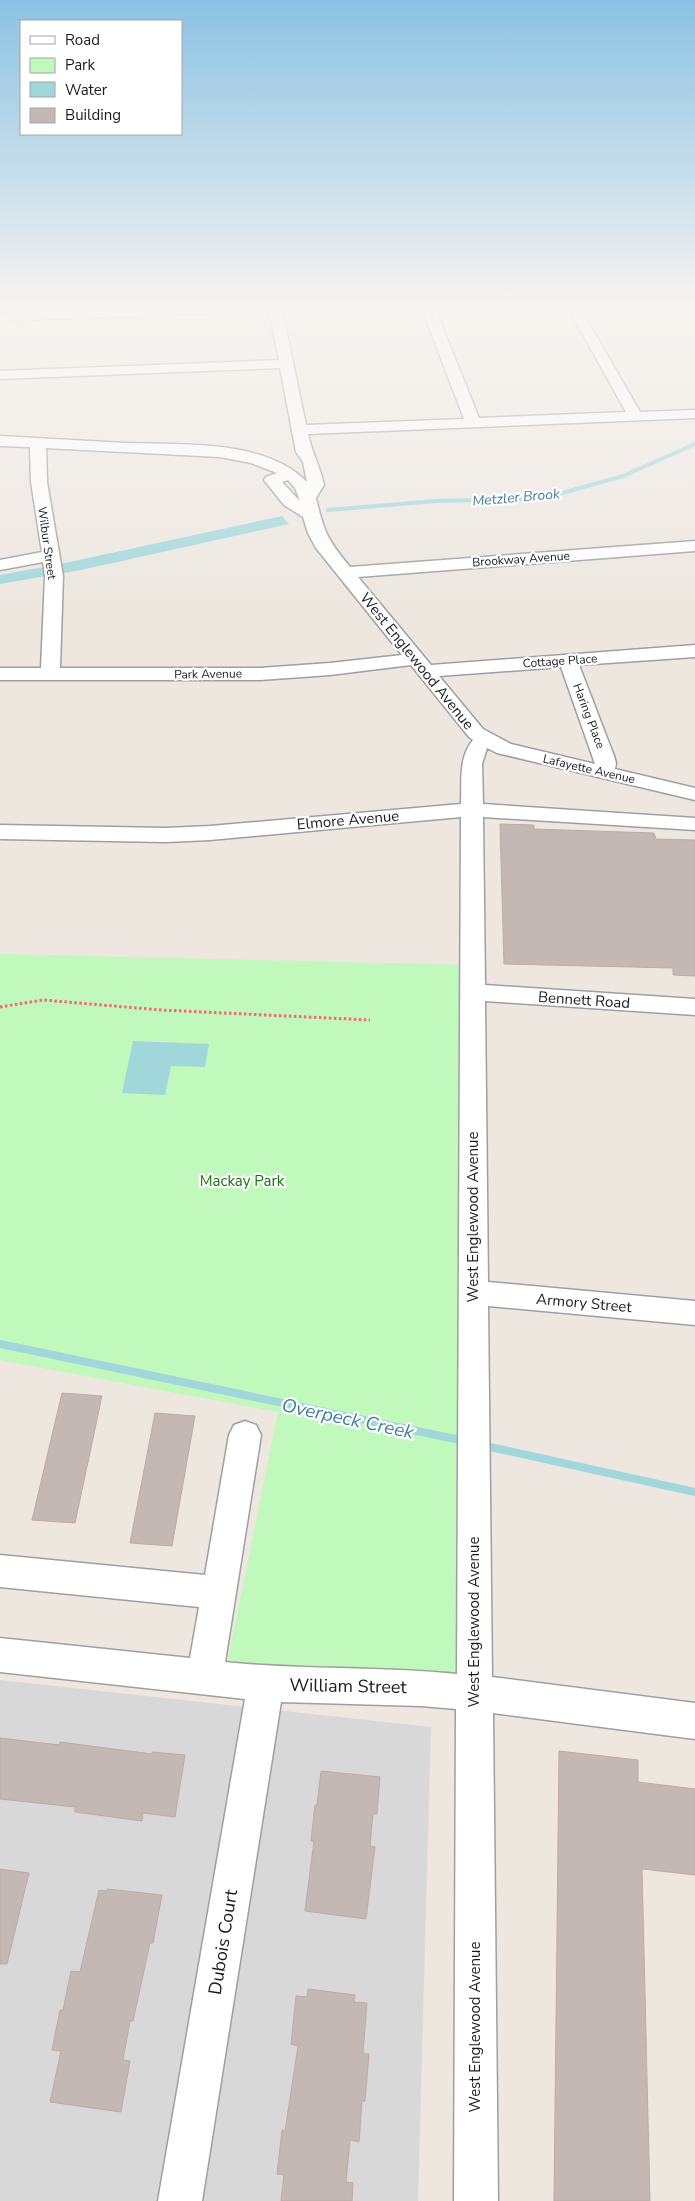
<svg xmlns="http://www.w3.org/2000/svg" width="695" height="2201" font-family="'Nunito Sans',sans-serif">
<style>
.residential{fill:#d9d8d8}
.park{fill:#c1f8bc}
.water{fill:#a1d7db}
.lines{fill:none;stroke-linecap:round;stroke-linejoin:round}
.stream-far1{stroke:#a1d7db;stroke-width:4}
.stream{stroke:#a1d7db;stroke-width:8}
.building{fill:#c4b8b4;stroke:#beaba3}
.minor-casing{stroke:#9f9f9f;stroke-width:3}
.path{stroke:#f8666f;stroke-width:3;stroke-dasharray:2.5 2.5;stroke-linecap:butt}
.minor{fill:#fff;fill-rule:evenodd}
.labels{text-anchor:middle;stroke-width:4.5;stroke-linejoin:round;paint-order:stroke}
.far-street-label{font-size:12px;fill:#1b1b1b;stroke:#fff}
.far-water-label{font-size:14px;font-style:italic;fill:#447d9a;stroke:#fff}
.street-label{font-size:15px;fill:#1b1b1b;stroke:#fff}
.park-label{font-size:15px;fill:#15760c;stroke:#fff}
.near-street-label{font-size:18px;fill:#1b1b1b;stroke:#fff}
.near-water-label{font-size:19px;font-style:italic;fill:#447d9a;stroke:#fff}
</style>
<rect width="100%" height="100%" fill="#ede7e0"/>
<polygon class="residential" points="0,1680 431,1727 418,2201 0,2201"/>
<polygon class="park" points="0,954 471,965 459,1700 224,1679 278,1412 0,1360"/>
<g class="water">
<polygon points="282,516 289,524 81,570 0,584 0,575 65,563"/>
<polygon points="133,1041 209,1044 205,1067 171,1066 165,1095 122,1093"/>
</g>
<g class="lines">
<polyline class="stream-far1" points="328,510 436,501 525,499 555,495 623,476 695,444"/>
<g class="stream">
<polyline points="0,1344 465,1441"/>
<polyline points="481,1445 695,1492"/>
</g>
</g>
<g class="building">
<polygon points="500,824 534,825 534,829 654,833 656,839 695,840 695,976 673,975 673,968 504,964"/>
<polygon points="62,1393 102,1396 75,1523 32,1520"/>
<polygon points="155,1413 195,1416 172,1546 130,1543"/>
<polygon points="0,1738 60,1745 60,1742 152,1754 152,1752 185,1755 175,1817 143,1813 142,1821 75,1812 75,1807 0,1799"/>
<polygon points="559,1751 638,1760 638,1782 695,1789 695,1875 642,1869 650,2201 554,2201"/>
<polygon points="321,1771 380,1777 377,1814 373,1814 370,1846 375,1847 366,1919 305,1911 314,1841 311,1841 315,1805 317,1805"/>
<polygon points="0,1869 29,1873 7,1964 0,1964"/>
<polygon points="107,1889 162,1895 153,1943 150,1943 133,2021 130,2021 123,2060 130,2061 121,2112 50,2102 61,2051 52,2050 60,2010 63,2010 71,1971 80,1972 99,1890 107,1891"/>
<polygon points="308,1989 355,1995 354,2002 367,2003 363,2053 369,2054 365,2101 362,2101 359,2142 350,2140 346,2182 353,2183 352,2201 281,2201 284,2175 277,2174 282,2130 285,2131 298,2046 291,2044 296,1996 307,1997"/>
</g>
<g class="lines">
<defs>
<path id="minor" d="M189 306H298L297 309 282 310 306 425 464 419 421 306H434L479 418 626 412 567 306H652L646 310 583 313 640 412 695 410V418L308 434C312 453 320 466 324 485L316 498C324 533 328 540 350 567L695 541V551L358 577 431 665 695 645V657L579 665 614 756 616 763 615 769 695 788V800L497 753 487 748 482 764 483 804 695 818V830L483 817 485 985 695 999V1015L485 1001 488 1282 695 1301V1325L488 1306 492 1677 695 1703V1739L493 1713 498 2201H454L456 1709 421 1706 281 1702 202 2201H158L245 1699 0 1672V1638L190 1658 199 1607 0 1587V1555L205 1575 229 1435 234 1425 245 1421 256 1425 261 1435 225 1662C302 1670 380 1666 457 1674L461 817 210 840 166 842 0 839V825L166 828 210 826 461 804C462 782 458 758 473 740L469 737 411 665 330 675 260 680H0V668H41L45 576 43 562 0 570V560L42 552 31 482 30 447 0 446V436C42 438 84 441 126 443 182 445 265 439 307 482L303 462 296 452 280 368 0 379V371L279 360 269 311 0 321V313ZM46 448 220 457 251 463 277 473 266 477 264 480 284 505 303 517 308 533 316 548 402 655 330 663 260 668H60L63 576 47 482ZM288 480 295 488 300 501 282 482ZM561 667 595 764 511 744 483 729 439 676Z"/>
</defs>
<use href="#minor" class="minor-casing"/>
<polyline class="path" points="0,1007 43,1000 161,1010 370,1020"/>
<use href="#minor" class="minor"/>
</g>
<linearGradient id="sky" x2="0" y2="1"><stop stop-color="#8bc2e3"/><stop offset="0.5" stop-color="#f7f4f1"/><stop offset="1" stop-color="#f7f4f1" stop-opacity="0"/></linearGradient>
<rect width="695" height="614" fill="url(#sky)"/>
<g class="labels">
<g class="far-street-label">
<text transform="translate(47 543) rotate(82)" y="4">Wilbur Street</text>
<text transform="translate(521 559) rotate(-4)" y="4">Brookway Avenue</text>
<text transform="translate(560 661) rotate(-4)" y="4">Cottage Place</text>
<text transform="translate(208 674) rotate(-1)" y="4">Park Avenue</text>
<text transform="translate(589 716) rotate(69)" y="4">Haring Place</text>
<text transform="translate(589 769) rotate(13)" y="4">Lafayette Avenue</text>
</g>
<g class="far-water-label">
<text transform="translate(516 497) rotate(-5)" y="5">Metzler Brook</text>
</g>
<g class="street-label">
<text transform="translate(417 661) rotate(51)" y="5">West Englewood Avenue</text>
<text transform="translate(348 820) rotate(-5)" y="5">Elmore Avenue</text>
<text transform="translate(584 1000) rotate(4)" y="5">Bennett Road</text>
<text transform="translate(473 1217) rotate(-90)" y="5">West Englewood Avenue</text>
<text transform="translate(584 1303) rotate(5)" y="5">Armory Street</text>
<text transform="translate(474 1622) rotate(-90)" y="5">West Englewood Avenue</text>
<text transform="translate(475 2027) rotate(-90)" y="5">West Englewood Avenue</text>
</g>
<g class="park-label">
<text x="242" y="1186">Mackay Park</text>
</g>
<g class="near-street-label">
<text transform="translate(348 1686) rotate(1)" y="6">William Street</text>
<text transform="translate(223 1942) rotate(-81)" y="6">Dubois Court</text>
</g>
<g class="near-water-label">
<text transform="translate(348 1418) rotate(12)" y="7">Overpeck Creek</text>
</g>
</g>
<rect x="20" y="20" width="162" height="115" fill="#ffffff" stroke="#a4a4a4"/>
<rect x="30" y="36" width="25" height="8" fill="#ffffff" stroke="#a4a4a4"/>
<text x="65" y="45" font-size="15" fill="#1b1b1b">Road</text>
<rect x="30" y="58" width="25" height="15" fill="#c1f8bc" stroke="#a4a4a4"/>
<text x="65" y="70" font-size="15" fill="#1b1b1b">Park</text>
<rect x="30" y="82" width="25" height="15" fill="#a1d7db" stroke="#a4a4a4"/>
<text x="65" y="95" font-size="15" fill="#1b1b1b">Water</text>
<rect x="30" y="108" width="25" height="15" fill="#c4b8b4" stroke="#a4a4a4"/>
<text x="65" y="120" font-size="15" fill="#1b1b1b">Building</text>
</svg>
